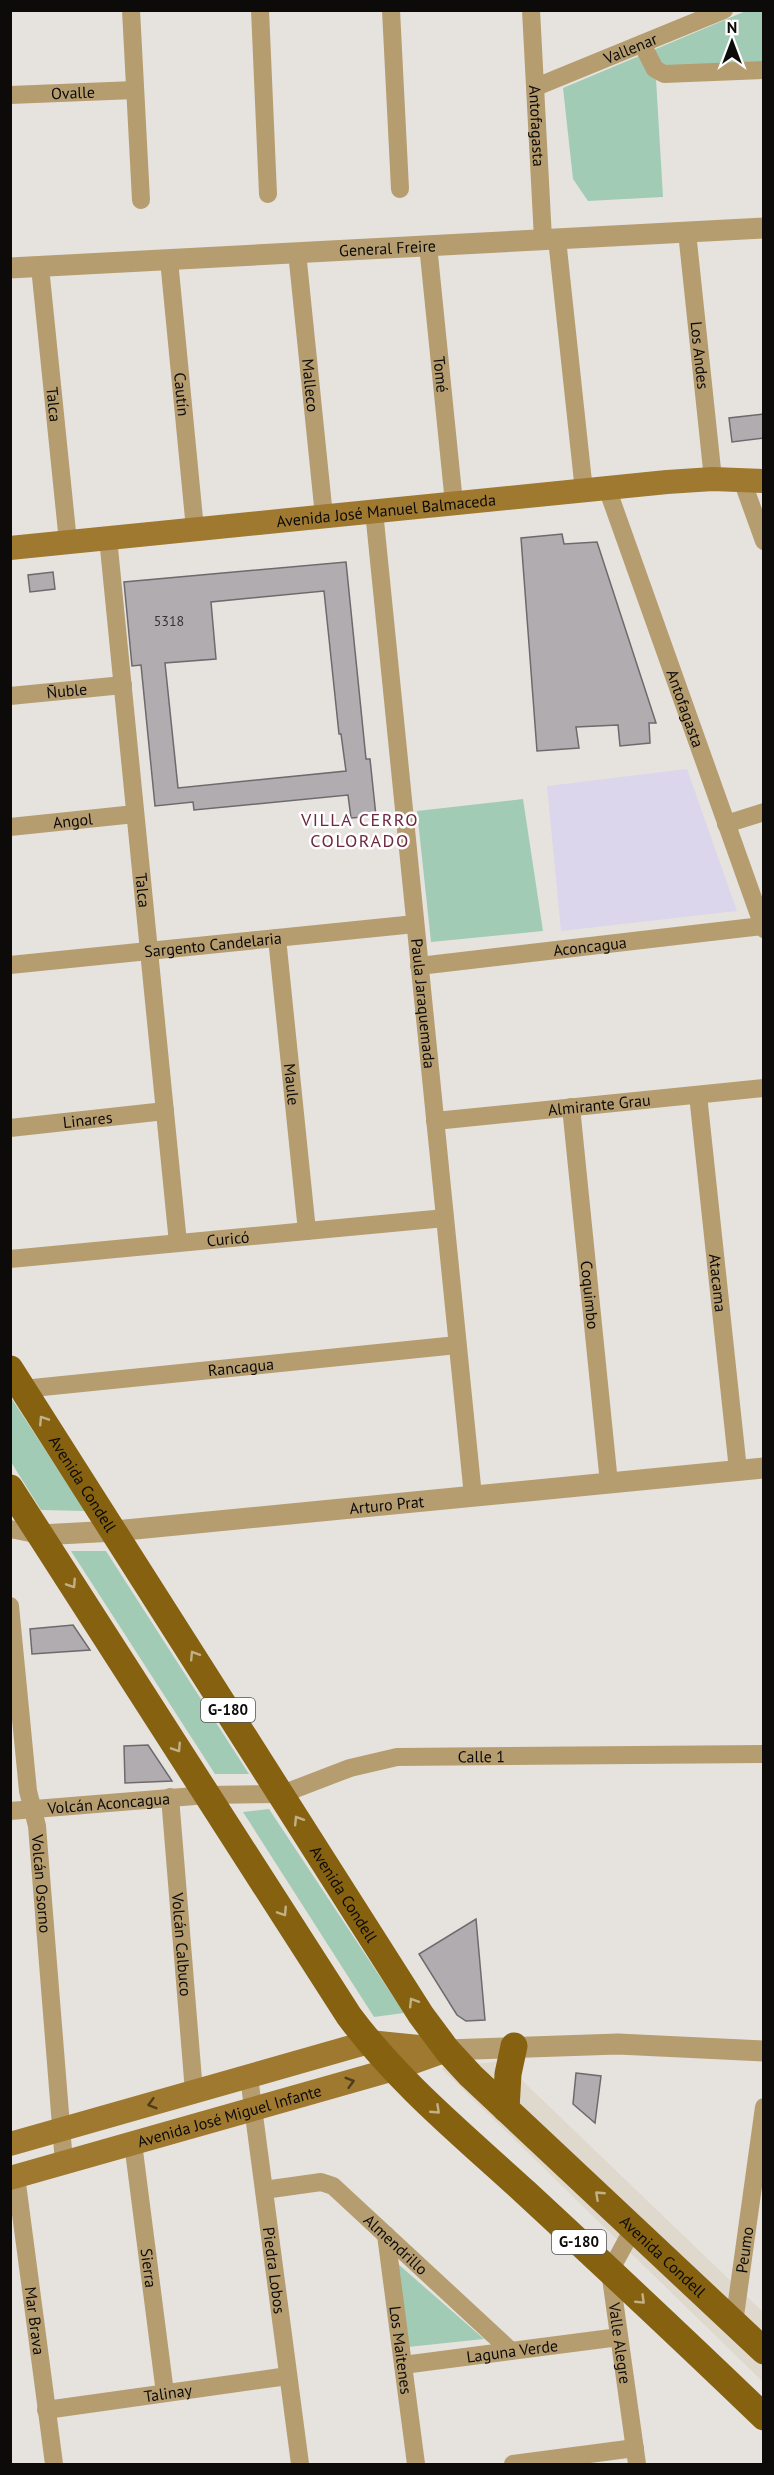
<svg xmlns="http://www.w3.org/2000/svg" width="774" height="2475" font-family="'PT Sans',sans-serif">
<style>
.built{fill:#dfd8cd}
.education{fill:#dbd6eb}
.green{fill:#a2cbb5}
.building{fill:#b0acb0;stroke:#6d6a6d;stroke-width:1.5;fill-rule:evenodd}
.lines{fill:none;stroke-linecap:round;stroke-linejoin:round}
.minor{stroke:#b69d70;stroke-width:18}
.tertiary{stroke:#b69d70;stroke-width:21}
.secondary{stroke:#9e792f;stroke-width:24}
.primary{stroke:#866210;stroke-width:27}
.oneway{stroke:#c2b088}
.oneway2{stroke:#4e3c1b}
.labels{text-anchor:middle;stroke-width:5;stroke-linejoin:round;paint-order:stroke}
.number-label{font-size:14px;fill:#353334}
.shield{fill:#fff;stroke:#555454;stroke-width:1.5}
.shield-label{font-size:15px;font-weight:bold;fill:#0c0b0a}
.street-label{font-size:16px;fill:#0c0b0a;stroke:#fff}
.neighbourhood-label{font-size:18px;letter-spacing:1.5px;fill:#6d2941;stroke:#fff}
</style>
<rect width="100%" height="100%" fill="#e6e3de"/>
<polygon class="built" points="502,2061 763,2312 763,2382 441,2068"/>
<polygon class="education" points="687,769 737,911 561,931 547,786"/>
<g class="green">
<polygon points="746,11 763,11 763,76 656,79 663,197 588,201 573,179 563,88"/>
<polygon points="523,799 543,931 431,942 417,811"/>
<polygon points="10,1396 85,1511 41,1510 11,1462"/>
<polygon points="71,1551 106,1551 249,1774 215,1774"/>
<polygon points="269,1809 404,2013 374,2017 243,1812"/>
<polygon points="398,2264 484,2339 408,2347"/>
</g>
<g class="building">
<polygon points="764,414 764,438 732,442 729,418"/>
<polygon points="562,534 564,544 597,542 656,723 649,723 650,743 620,746 618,725 576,727 579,748 537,751 521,538"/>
<path d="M346 562 366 759H370L376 816 351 818 348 795 194 810 193 802 155 806 141 665 132 666 124 582ZM324 591 339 734H341L346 771 178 788 165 663 216 659 211 602Z"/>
<polygon points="53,572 55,589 30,592 28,575"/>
<polygon points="73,1625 90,1650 32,1654 30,1629"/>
<polygon points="148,1745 172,1781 125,1783 124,1746"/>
<polygon points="476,1919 485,2020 466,2021 457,2015 419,1954"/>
<polygon points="576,2073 601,2076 595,2123 573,2104"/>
</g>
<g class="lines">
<g class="minor">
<polyline points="131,10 141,200"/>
<polyline points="260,10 268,194"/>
<polyline points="391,10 400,189"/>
<path id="s1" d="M531 10 543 239"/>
<polyline points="642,44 655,69 664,74 764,70"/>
<path id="s2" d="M536 87 724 10"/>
<path id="s3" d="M10 95 135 90"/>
<path id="s4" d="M687 232 713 479"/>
<polyline points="557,239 584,491"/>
<path id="s5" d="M428 245 454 503"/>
<path id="s6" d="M297 252 324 516"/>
<path id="s7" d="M169 260 195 529"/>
<path id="s8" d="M40 267 68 542"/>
<polyline points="742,480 764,541"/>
<path id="s9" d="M607 488 764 929"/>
<path id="s10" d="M374 511 473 1496"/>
<path id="s11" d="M108 538 178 1243"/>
<path id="s12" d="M10 696 123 685"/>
<polyline points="726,824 764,812"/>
<path id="s13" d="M10 827 135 814"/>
<path id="s14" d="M277 938 307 1231"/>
<path id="s15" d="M10 965 415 924"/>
<path id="s16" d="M419 966 762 926"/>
<path id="s17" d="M698 1095 738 1470"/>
<path id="s18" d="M571 1107 609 1483"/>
<path id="s19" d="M435 1121 764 1088"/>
<path id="s20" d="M10 1128 165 1111"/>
<path id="s21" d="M10 1259 445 1218"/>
<path id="s22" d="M23 1389 457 1345"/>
<polyline points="10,1529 40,1535"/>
<path id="s23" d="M10 1606 28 1791 37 1826 64 2163"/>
<path id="s24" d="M170 1797 194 2092"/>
<path id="s25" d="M10 1811 207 1795 282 1794 350 1768 397 1757 764 1754"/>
<path id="s26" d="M249 2077 300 2464"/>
<path id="s27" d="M133 2143 165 2393"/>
<path id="s28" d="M16 2176 54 2464"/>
<path id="s29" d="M264 2190 321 2182 333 2186 511 2351"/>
<path id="s30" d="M634 2227 610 2271 637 2464"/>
<path id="s31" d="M386 2235 416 2464"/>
<path id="s32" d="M734 2323 764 2107"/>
<path id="s33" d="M403 2365 619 2337"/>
<path id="s34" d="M46 2410 288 2376"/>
<polyline points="513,2464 635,2448"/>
</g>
<g class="tertiary">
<path id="s35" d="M10 268 764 228"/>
<path id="s36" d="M40 1535 115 1531 764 1468"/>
<polyline points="447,2050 618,2044 764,2051"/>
</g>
<g class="secondary">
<path id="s37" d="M10 548 667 482 713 479 764 481"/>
<polyline points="10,2144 369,2042 439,2049"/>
<path id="s38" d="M10 2178 394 2069 447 2050"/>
</g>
<g class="primary">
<path id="s39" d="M10 1369 421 2015 447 2050 471 2076 764 2351"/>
<path d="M10 1488 349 2016C399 2083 464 2136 525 2192 605 2266 685 2341 764 2417"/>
<polyline points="506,2109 508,2074 514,2046"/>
</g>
</g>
<defs><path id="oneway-chevron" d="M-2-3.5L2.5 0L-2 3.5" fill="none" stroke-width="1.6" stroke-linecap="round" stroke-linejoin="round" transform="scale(1.5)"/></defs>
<g class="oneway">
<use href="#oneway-chevron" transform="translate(43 1420) rotate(-123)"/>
<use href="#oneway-chevron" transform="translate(72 1584) rotate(57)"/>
<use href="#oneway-chevron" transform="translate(194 1655) rotate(-122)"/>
<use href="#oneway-chevron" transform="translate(177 1748) rotate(57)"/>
<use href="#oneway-chevron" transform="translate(298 1820) rotate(-122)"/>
<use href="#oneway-chevron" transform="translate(283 1912) rotate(57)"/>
<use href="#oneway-chevron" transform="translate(413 2002) rotate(-122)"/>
<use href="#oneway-chevron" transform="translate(436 2110) rotate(43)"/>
<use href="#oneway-chevron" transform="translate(599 2195) rotate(-137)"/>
<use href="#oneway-chevron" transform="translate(641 2300) rotate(44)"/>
</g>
<g class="oneway2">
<use href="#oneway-chevron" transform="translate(350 2082) rotate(-16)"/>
<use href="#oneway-chevron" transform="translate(152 2104) rotate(164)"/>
</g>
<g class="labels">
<g class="number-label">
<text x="169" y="626">5318</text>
</g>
<g class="shield">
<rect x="201" y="1698" width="54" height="24" rx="4.5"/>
<rect x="552" y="2230" width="54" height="24" rx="4.5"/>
</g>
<g class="shield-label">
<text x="228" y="1715">G-180</text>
<text x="579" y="2247">G-180</text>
</g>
<g class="street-label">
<text dy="6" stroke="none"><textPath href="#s2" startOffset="102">Vallenar</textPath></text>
<text dy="6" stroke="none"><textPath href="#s3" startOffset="63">Ovalle</textPath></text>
<text dy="6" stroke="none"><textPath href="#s1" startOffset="116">Antofagasta</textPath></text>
<text dy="6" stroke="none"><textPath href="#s35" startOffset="378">General Freire</textPath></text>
<text dy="6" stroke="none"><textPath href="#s4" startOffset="124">Los Andes</textPath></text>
<text dy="6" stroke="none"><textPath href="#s5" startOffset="130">Tomé</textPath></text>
<text dy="6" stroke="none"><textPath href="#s6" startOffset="134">Malleco</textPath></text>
<text dy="6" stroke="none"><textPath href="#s7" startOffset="135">Cautín</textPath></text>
<text dy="6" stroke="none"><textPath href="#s8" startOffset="138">Talca</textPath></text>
<text dy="6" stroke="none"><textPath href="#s37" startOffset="378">Avenida José Manuel Balmaceda</textPath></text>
<text dy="6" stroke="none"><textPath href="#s12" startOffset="57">Ñuble</textPath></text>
<text dy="6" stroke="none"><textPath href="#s9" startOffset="234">Antofagasta</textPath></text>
<text dy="6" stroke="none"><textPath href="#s13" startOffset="63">Angol</textPath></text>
<text dy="6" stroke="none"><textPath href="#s11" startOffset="354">Talca</textPath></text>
<text dy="6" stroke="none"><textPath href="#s15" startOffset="204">Sargento Candelaria</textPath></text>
<text dy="6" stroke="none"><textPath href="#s16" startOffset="172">Aconcagua</textPath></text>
<text dy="6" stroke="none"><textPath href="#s10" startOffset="495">Paula Jaraquemada</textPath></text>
<text dy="6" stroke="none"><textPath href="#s14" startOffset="147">Maule</textPath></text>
<text dy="6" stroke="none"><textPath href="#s19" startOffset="165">Almirante Grau</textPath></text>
<text dy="6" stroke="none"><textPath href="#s20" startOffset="78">Linares</textPath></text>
<text dy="6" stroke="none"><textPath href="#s21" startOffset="219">Curicó</textPath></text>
<text dy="6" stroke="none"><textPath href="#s17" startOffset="189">Atacama</textPath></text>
<text dy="6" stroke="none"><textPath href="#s18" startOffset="189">Coquimbo</textPath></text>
<text dy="6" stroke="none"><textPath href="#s22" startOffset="219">Rancagua</textPath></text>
<text dy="6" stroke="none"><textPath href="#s39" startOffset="136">Avenida Condell</textPath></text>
<text dy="6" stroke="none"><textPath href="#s36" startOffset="348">Arturo Prat</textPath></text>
<text dy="6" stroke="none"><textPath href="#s25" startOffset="478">Calle 1</textPath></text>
<text dy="6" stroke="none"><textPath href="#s25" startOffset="99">Volcán Aconcagua</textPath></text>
<text dy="6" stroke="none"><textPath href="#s23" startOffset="280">Volcán Osorno</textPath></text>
<text dy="6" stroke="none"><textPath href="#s39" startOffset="622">Avenida Condell</textPath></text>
<text dy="6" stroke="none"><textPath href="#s24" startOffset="148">Volcán Calbuco</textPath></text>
<text dy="6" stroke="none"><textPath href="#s38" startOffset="228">Avenida José Miguel Infante</textPath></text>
<text dy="6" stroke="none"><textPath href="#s29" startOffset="156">Almendrillo</textPath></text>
<text dy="6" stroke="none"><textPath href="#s32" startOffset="74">Peumo</textPath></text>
<text dy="6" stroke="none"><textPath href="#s39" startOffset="1108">Avenida Condell</textPath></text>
<text dy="6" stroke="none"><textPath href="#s27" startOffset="126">Sierra</textPath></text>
<text dy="6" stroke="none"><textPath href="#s26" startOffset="195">Piedra Lobos</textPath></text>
<text dy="6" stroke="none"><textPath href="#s28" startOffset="146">Mar Brava</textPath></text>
<text dy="6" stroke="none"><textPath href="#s30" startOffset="123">Valle Alegre</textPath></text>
<text dy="6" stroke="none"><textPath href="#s31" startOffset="116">Los Maitenes</textPath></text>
<text dy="6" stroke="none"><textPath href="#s33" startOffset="110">Laguna Verde</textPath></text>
<text dy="6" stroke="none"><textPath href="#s34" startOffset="123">Talinay</textPath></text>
</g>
<g class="neighbourhood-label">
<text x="360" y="826">VILLA CERRO<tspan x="360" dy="21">COLORADO</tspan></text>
</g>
</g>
<rect width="774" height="2475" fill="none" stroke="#0c0b0a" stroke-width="24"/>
<g transform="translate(732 42)" stroke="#ffffff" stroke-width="4.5" paint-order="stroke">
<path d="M0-4.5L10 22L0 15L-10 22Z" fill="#0c0b0a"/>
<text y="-9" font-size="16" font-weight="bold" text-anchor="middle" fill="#0c0b0a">N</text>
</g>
</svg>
